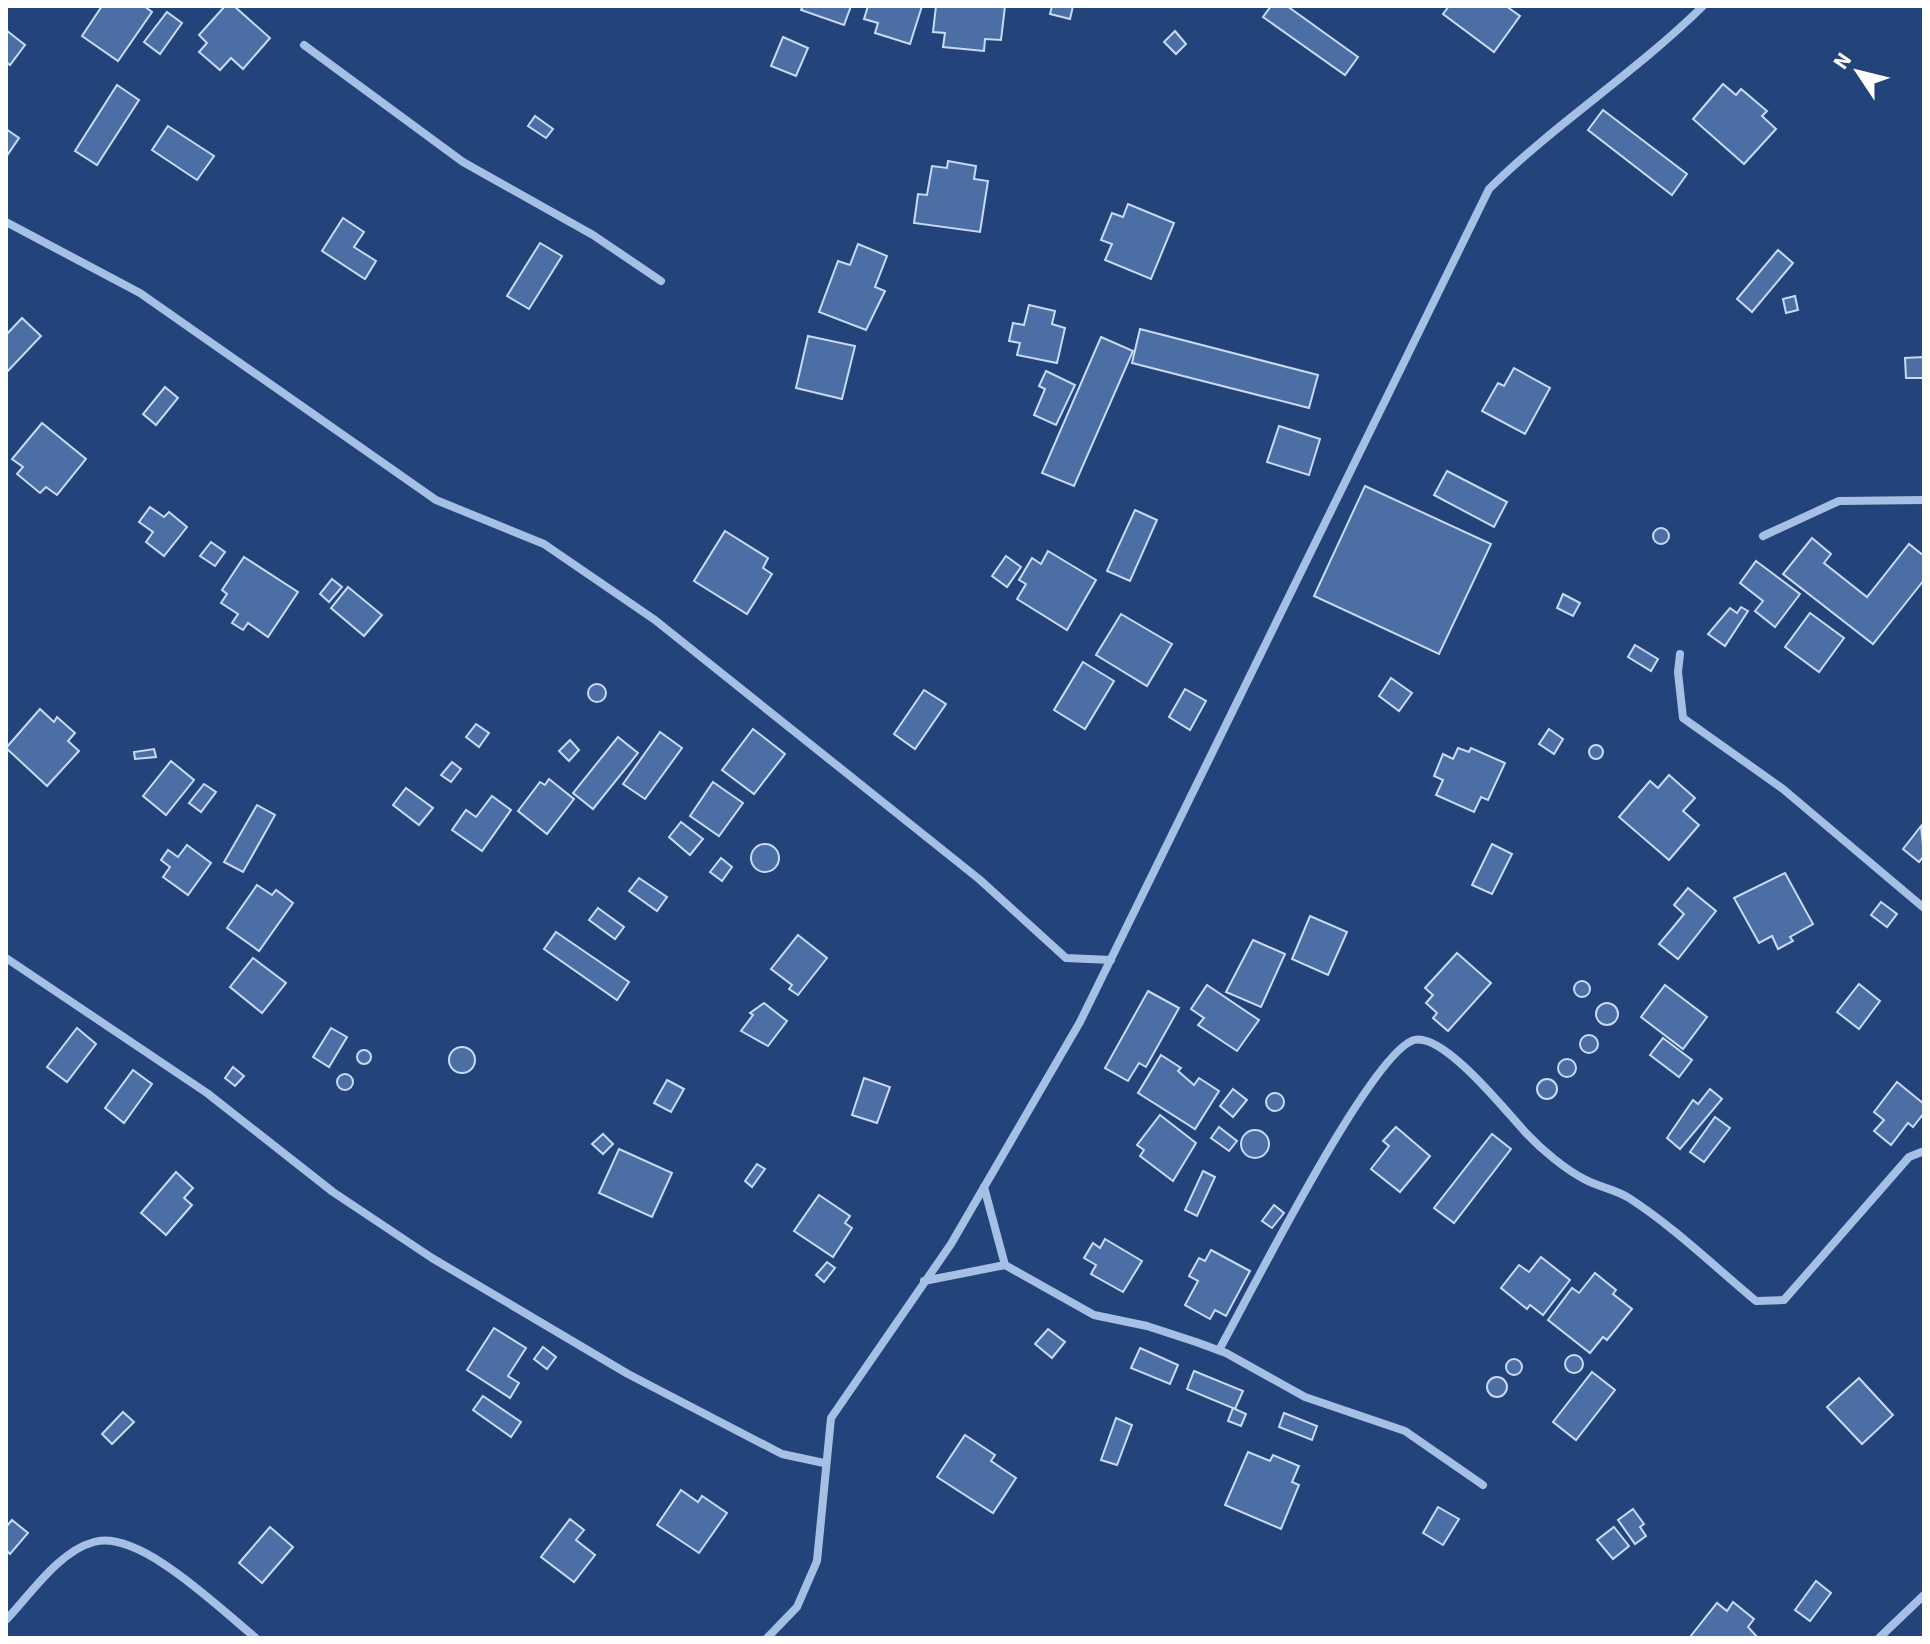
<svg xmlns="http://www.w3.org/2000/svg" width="1930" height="1644" font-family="'Source Sans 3',sans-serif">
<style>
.building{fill:#4b6ea4;stroke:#c9daf4;stroke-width:2}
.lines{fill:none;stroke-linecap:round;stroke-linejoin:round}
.street{stroke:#a6bfe5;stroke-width:8}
</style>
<rect width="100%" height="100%" fill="#23447b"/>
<g class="building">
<polygon points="102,6 144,6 152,12 118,61 82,36"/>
<polygon points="225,6 234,6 270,38 243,69 231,58 220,70 199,52 207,43 199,35"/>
<polygon points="803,6 851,6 844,25 801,10"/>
<polygon points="868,6 922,6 910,44 875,33 878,23 864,19"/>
<polygon points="936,6 1005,6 1001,40 985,39 984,51 943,47 945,33 933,32"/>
<polygon points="1052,6 1073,6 1070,19 1050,14"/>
<polygon points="1271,6 1287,6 1358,57 1345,75 1263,17"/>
<polygon points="1449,6 1506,6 1520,16 1494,52 1443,14"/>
<polygon points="167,12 182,23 160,54 144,42"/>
<polygon points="6,30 25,45 10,65 6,62"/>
<polygon points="1175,31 1186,44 1176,54 1164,42"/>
<polygon points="783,37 808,48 796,76 771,66"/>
<polygon points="1723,84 1736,95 1741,89 1767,111 1762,116 1776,129 1744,164 1693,119"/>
<polygon points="117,85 139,100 97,165 75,151"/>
<polygon points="1603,110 1687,174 1672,195 1588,130"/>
<polygon points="535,116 553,129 546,138 528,126"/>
<polygon points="168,126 214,156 197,180 152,150"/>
<polygon points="6,129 19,138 6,157"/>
<polygon points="948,161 976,166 974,179 988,181 980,232 914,223 918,194 927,195 932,166 947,168"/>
<polygon points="1128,204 1174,223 1151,279 1105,260 1112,244 1101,240 1112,213 1123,217"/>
<polygon points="343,218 364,232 354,247 376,261 365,279 322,251"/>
<polygon points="540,243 562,256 529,309 507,296"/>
<polygon points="858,244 887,256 875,287 885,291 866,330 819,312 838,261 850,265"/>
<polygon points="1778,250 1793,263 1752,312 1737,299"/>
<polygon points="1795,296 1798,310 1786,313 1783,299"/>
<polygon points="1029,305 1055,311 1052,324 1065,328 1057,363 1017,355 1020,343 1009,341 1013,323 1024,325"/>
<polygon points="22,318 41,336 6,373 6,335"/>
<polygon points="1140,329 1318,375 1309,408 1132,363"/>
<polygon points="808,336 855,346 842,399 796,388"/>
<polygon points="1101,337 1133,351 1074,486 1042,473"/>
<polygon points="1924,357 1924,378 1906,378 1905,358"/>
<polygon points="1514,368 1550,388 1525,434 1482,411 1498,383 1504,386"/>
<polygon points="1046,371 1075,385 1056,425 1034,415 1045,389 1039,386"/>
<polygon points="165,387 178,398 156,425 143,414"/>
<polygon points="42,423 86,459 57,495 46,487 40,493 17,474 23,467 12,459"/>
<polygon points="1279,426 1320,439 1309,475 1267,462"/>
<polygon points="1447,471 1507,502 1494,527 1434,495"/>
<polygon points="1365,486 1491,544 1439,654 1314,596"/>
<polygon points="150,507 164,517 169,512 187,527 164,556 146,542 153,532 139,522"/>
<polygon points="1135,510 1157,520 1130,581 1107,571"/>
<circle cx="1661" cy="536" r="8"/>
<polygon points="725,531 768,558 763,568 772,574 747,614 694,581"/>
<polygon points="1812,538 1831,554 1824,563 1867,597 1909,544 1924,556 1924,580 1873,644 1783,574"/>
<polygon points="211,542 225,552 215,566 200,556"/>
<polygon points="1048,551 1096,580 1067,630 1017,599 1026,584 1019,580 1032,558 1041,564"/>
<polygon points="1006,556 1021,567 1007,587 992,576"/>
<polygon points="244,557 298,592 268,637 248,623 243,630 232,623 238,614 221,603 227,594 222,590"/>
<polygon points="1756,561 1800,594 1775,627 1755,611 1763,601 1740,583"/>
<polygon points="332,579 342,587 329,602 320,594"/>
<polygon points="348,587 382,615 364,636 331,608"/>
<polygon points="1563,594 1580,603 1573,616 1557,608"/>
<polygon points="1741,607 1748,611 1725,646 1708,634 1730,608 1737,613"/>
<polygon points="1810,613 1844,638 1819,672 1785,647"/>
<polygon points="1121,614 1172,644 1147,686 1096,655"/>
<polygon points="1635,645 1658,659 1651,671 1628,657"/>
<polygon points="1083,662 1114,681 1085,729 1054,710"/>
<polygon points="1391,678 1412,693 1399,711 1379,696"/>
<circle cx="597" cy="693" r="9"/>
<polygon points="1185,689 1206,701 1190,730 1169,717"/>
<polygon points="924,690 946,704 915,749 894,734"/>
<polygon points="40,709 54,722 57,717 75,733 68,741 79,751 47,786 6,748"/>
<polygon points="476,724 489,733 479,747 466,737"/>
<polygon points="753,729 785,754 754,794 722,770"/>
<polygon points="1549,729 1563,739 1554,754 1539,744"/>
<polygon points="660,732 682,748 645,799 623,784"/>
<polygon points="618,737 638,753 593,809 573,793"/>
<polygon points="570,740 579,750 569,761 559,751"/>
<circle cx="1596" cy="752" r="7"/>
<polygon points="1458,748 1469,752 1471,748 1505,763 1488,800 1481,797 1474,812 1436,795 1443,780 1434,776 1443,754 1453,759"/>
<polygon points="154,749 156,757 135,759 134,752"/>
<polygon points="171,761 194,780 166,815 143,796"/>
<polygon points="452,762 461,769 451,782 441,775"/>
<polygon points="1669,775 1695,798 1683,811 1699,825 1669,860 1619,817 1650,781 1658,788"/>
<polygon points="549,779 574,799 547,834 518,811 540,782 545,785"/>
<polygon points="713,782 743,803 719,836 690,816"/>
<polygon points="204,784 216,792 201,812 189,803"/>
<polygon points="406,788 433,808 419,825 393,805"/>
<polygon points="492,796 511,810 482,851 452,830 466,810 476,817"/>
<polygon points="257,805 275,815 243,872 224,862"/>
<polygon points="681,822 703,839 690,855 669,837"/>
<polygon points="1921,826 1924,856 1919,862 1903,849"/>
<polygon points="1492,844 1512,854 1492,894 1472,885"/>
<circle cx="765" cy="858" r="14"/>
<polygon points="187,845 211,863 188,895 163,877 170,867 161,860 168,850 178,857"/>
<polygon points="721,858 732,867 722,881 710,872"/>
<polygon points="1785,873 1813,924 1790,937 1793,941 1778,949 1772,936 1759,943 1734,898"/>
<polygon points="639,878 667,897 657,911 629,891"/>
<polygon points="257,885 272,895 276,890 293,903 259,951 227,928"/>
<polygon points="1688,888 1716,911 1678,959 1659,944 1684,914 1674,905"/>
<polygon points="1881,902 1897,914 1887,927 1871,915"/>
<polygon points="598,908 624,927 615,939 589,920"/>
<polygon points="1310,916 1347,932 1328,975 1292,959"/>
<polygon points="556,932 629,982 617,1000 544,949"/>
<polygon points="798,935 827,958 798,995 789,989 792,985 771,969"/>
<polygon points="1253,940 1285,954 1261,1007 1226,992"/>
<polygon points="1457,953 1491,983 1448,1031 1433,1018 1437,1013 1426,1003 1433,995 1425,988"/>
<polygon points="253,958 286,983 262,1013 230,987"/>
<circle cx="1582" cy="989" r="8"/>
<polygon points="1859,984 1880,1001 1859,1029 1837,1012"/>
<polygon points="1207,985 1259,1020 1237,1051 1198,1025 1204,1018 1191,1009"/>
<polygon points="1665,985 1707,1017 1683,1049 1641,1017"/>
<polygon points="1148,991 1179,1008 1146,1067 1139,1063 1128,1081 1105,1068"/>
<circle cx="1607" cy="1014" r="11"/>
<polygon points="764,1003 787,1021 768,1046 741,1031 753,1015 750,1013"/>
<polygon points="77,1028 96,1044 67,1082 47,1067"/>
<polygon points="331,1028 347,1037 329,1067 313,1057"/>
<circle cx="1589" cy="1044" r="9"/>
<polygon points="1663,1038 1692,1060 1679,1077 1650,1055"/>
<circle cx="462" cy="1060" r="13"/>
<circle cx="364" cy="1057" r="7"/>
<polygon points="1161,1055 1181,1068 1178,1071 1194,1085 1199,1078 1219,1091 1195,1129 1138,1093"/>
<circle cx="1567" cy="1068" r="9"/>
<polygon points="233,1067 244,1076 235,1086 225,1078"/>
<polygon points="133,1070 152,1084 124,1123 105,1108"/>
<circle cx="345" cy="1082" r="8"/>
<polygon points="864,1078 890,1087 877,1123 852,1115"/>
<circle cx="1547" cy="1089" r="10"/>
<polygon points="667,1080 684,1089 671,1112 654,1103"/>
<polygon points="1897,1082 1924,1104 1924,1113 1913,1127 1908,1123 1891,1145 1874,1131 1884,1120 1874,1112"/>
<polygon points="1233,1089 1247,1100 1233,1117 1220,1106"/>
<polygon points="1710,1089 1722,1099 1680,1149 1667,1138 1693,1100 1698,1104"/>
<circle cx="1275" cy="1102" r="9"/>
<polygon points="1160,1115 1196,1143 1173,1181 1140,1156 1144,1150 1137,1145"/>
<polygon points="1715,1117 1730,1128 1704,1162 1690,1152"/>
<polygon points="1219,1127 1237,1141 1229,1151 1211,1138"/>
<polygon points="1396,1127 1430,1156 1400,1192 1371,1169 1389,1146 1383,1141"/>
<circle cx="1255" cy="1144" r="14"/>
<polygon points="603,1134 613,1144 603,1154 592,1144"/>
<polygon points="1492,1134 1511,1149 1454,1223 1434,1208"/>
<polygon points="619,1149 672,1173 652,1217 599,1193"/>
<polygon points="757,1164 765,1169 752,1187 745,1181"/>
<polygon points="1203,1171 1215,1177 1197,1216 1185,1210"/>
<polygon points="176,1172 193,1188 184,1198 192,1205 166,1235 141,1213"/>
<polygon points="819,1195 850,1216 845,1223 852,1228 833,1257 794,1231"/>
<polygon points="1274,1205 1284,1213 1272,1228 1262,1221"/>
<polygon points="1105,1239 1142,1261 1123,1292 1091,1274 1096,1265 1084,1258 1093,1243 1100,1248"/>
<polygon points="1211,1250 1250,1271 1226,1316 1215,1310 1210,1319 1185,1305 1198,1281 1189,1276 1199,1258 1205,1261"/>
<polygon points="1541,1257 1570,1280 1543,1315 1530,1305 1527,1309 1501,1288 1519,1265 1529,1272"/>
<polygon points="827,1262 835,1268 824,1282 816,1275"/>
<polygon points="1595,1273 1616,1290 1613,1294 1632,1309 1607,1340 1603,1337 1590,1353 1548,1320 1572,1288 1579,1293"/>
<polygon points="494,1328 526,1348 508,1376 519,1383 510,1398 467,1370"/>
<polygon points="1048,1329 1065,1342 1052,1358 1035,1344"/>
<polygon points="543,1347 556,1357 547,1369 534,1359"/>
<polygon points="1140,1348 1178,1365 1170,1384 1131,1368"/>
<circle cx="1574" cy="1364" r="9"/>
<circle cx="1514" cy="1367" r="8"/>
<polygon points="1194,1371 1243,1391 1235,1409 1187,1389"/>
<polygon points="1592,1372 1615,1390 1576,1440 1553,1422"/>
<circle cx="1497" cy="1387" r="10"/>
<polygon points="1859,1378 1893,1415 1862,1444 1827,1407"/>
<polygon points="483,1396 521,1422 511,1437 473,1410"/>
<polygon points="1233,1408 1246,1414 1241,1426 1228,1421"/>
<polygon points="123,1412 134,1422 112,1444 102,1434"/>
<polygon points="1284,1413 1317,1426 1312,1440 1279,1427"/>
<polygon points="1116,1418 1132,1425 1117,1465 1101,1460"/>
<polygon points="965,1435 995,1455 991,1461 1016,1478 993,1513 937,1477"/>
<polygon points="1248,1452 1270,1461 1273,1455 1299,1466 1292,1482 1299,1485 1281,1529 1225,1505"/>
<polygon points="681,1490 698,1502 702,1496 727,1513 699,1553 657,1525"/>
<polygon points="1438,1507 1459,1519 1443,1545 1423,1533"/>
<polygon points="1633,1509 1644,1524 1640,1527 1646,1536 1635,1544 1618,1520"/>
<polygon points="570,1519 584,1530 576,1540 595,1555 574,1582 541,1557"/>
<polygon points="12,1520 28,1533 10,1554 6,1550 6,1527"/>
<polygon points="270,1527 293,1547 262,1583 239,1563"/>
<polygon points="1614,1527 1629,1546 1613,1559 1597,1540"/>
<polygon points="1816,1581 1831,1593 1810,1621 1795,1610"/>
<polygon points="1733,1602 1754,1619 1748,1627 1758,1638 1690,1637 1717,1603 1727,1611"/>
</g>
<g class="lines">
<g class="street">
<polyline points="304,45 463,162 593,235 661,281"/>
<polyline points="6,222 140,293 436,500 544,544 655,620 979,879 1066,958 1111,960"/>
<polyline points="1763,536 1839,501 1924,500"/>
<polyline points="1680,654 1678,672 1683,718 1783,789 1924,908"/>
<polyline points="6,958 207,1093 333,1192 432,1258 628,1374 782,1454 824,1463"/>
<polyline points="1005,1265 1094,1315 1147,1326 1196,1342 1226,1353 1305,1397 1405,1431 1483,1485"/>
<polyline points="924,1281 1005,1265 984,1187"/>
<path d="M1219 1350C1248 1299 1370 1053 1414 1040 1444 1032 1508 1114 1527 1134 1542 1150 1565 1169 1584 1179 1598 1187 1615 1189 1629 1198 1674 1227 1715 1267 1756 1301L1784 1300 1909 1157 1924 1151"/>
<path d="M6 1620C30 1595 59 1551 94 1542 140 1529 221 1610 256 1638"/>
<path d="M767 1638 797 1607 817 1561 831 1418 951 1244 1080 1022 1489 189C1556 123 1636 72 1703 6"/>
<polyline points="1879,1638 1924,1595"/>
</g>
</g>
<rect width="1930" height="1644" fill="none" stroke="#ffffff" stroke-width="16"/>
<g transform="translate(1858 72) rotate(305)" stroke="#23447b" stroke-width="6" paint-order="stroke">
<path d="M0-6L14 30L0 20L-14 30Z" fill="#ffffff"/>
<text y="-12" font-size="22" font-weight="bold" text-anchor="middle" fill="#ffffff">N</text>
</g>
</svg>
